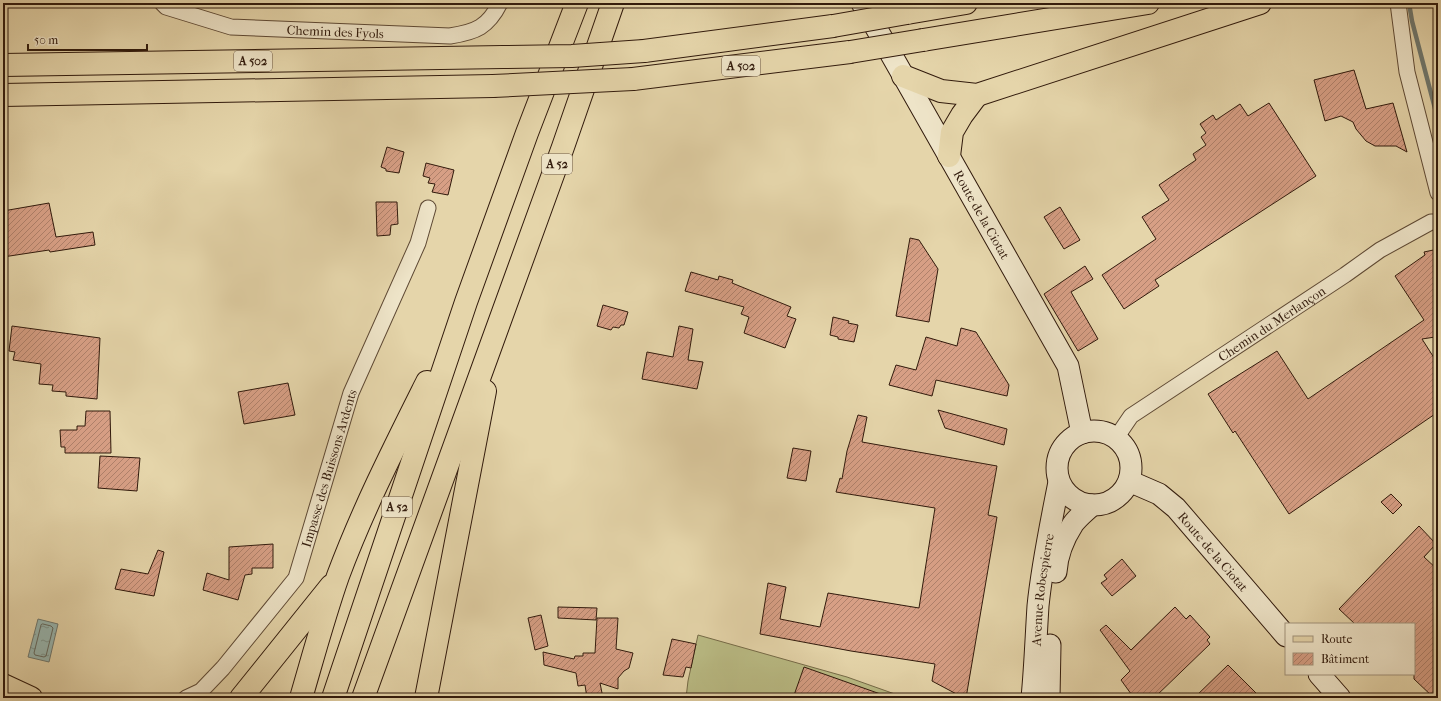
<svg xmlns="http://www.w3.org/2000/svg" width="1441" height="701" font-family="'IM FELL French Canon',serif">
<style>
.garden{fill:#babc85;stroke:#766b48}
.water{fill:url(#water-ripples);stroke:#6f786f}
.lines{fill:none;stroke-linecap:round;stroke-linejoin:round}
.shore{stroke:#64685e;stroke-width:1}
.stream{stroke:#6f786f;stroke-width:4.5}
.building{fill:url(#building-hatch);stroke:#311a0c}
.street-casing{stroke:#5e4934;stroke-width:17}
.secondary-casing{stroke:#311a0c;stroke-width:23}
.primary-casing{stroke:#311a0c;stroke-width:24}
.highway-casing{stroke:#311a0c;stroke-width:24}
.street{stroke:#eee4c8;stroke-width:15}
.secondary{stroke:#eee4c8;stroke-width:21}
.primary{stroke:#e5d5aa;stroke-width:22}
.highway{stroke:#e5d5aa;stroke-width:22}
.highway-bridge-casing{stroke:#311a0c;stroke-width:24;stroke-linecap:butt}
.highway-bridge{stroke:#e5d5aa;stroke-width:22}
.labels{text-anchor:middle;stroke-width:3.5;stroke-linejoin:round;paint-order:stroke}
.shield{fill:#eee4c8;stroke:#6a5744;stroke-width:1}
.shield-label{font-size:12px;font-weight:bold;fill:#311a0c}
.street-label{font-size:13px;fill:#311a0c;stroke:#eee4c8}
</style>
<defs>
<pattern id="water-ripples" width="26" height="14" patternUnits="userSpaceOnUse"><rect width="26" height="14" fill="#98b7b1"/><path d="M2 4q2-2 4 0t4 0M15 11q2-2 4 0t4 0" fill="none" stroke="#7d948e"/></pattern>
<pattern id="building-hatch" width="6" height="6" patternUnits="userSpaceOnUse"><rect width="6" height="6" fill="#d79f85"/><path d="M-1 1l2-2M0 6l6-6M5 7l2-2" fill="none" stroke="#af816b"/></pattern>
</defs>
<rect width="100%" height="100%" fill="#e5d5aa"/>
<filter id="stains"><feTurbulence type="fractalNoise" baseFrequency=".005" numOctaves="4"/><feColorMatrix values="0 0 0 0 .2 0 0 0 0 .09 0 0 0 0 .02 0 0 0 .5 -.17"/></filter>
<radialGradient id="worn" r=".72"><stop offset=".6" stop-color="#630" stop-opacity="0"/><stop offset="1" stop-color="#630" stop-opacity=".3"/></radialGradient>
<polygon class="garden" points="698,635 847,677 906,698 686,698 688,681"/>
<polygon class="water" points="38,619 58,624 49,662 28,657"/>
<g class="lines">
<polygon class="shore" points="43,624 51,626 53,628 46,656 44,657 35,655 34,653 41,625"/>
<polyline class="stream" points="1409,3 1412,21 1438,120"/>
</g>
<g class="building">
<polygon points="1354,70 1366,109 1393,103 1407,152 1396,146 1375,146 1366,141 1356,129 1353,122 1341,116 1325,121 1314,80"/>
<polygon points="1269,103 1316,176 1155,280 1159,286 1124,309 1102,275 1156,239 1142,217 1169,200 1159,185 1196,160 1193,154 1206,145 1201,137 1206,133 1200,124 1213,115 1216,120 1240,104 1248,116"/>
<polygon points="387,147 404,152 399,173 386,171 386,169 381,167"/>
<polygon points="426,163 454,170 448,195 432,192 435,184 428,183 430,178 423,176"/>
<polygon points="376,202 397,202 398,224 391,225 390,235 377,236"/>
<polygon points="49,203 56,237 93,232 95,245 50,252 49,250 3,257 3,211"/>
<polygon points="1060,207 1080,240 1064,249 1044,217"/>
<polygon points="910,238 919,240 938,269 929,322 896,316"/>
<polygon points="1438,249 1438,341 1435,337 1422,339 1438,364 1438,412 1289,514 1235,431 1233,433 1208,394 1277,351 1308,399 1424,320 1395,276 1425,255 1424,252"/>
<polygon points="1085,266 1093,279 1071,292 1098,339 1078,351 1044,294"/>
<polygon points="691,272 718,280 719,276 733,280 732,283 791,307 787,316 796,319 785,348 744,333 749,317 741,314 744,307 685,291"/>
<polygon points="603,305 628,312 624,325 621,325 619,328 613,327 611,330 597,326"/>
<polygon points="833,317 849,321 848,323 858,325 854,342 838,339 838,337 830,335"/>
<polygon points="12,326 100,338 97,399 66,396 66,392 52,391 53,385 39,384 41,364 13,360 15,352 9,351"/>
<polygon points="679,326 693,329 688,360 703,362 697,389 642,379 647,352 673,357"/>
<polygon points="961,328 976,332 1009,385 1007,396 936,380 932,396 889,385 896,365 916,370 926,337 957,346"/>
<polygon points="288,383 295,415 244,424 238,392"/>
<polygon points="938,410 1007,429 1004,445 945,428"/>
<polygon points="86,411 110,411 111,453 65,453 65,447 61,447 60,430 77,430 77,426 85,426"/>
<polygon points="858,415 867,417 862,442 997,466 988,515 997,517 966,698 964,698 932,681 935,664 851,651 760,634 768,583 786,587 780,619 820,627 828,593 919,608 935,508 836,492 840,478 842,479 847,451"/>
<polygon points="793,448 811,451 806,481 787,478"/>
<polygon points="100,456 140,458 137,491 98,488"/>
<polygon points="1391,494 1402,505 1393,514 1381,502"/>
<polygon points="1419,526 1436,544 1424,557 1438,570 1438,698 1434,698 1414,679 1414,624 1355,624 1339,609"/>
<polygon points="273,544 273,568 252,568 252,574 245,575 238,600 203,590 207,573 229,580 229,547"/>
<polygon points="158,550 164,552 154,596 115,589 121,569 148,574"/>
<polygon points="1122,559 1136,576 1112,596 1101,583 1107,579 1104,575"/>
<polygon points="558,607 597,608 596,620 558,618"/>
<polygon points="1175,607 1186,619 1190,615 1210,637 1207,640 1210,644 1154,698 1134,698 1121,680 1130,671 1100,630 1106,625 1131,650"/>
<polygon points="541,615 548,646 535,650 528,618"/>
<polygon points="597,618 618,618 616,649 633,653 629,668 624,671 618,678 618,689 600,683 603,698 587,698 585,685 578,686 576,673 544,665 543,652 574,659 575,656 583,656 583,653 595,653"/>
<polygon points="672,639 696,644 691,668 686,667 683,677 663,675"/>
<polygon points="1228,665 1261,698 1194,698"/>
<polygon points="804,667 886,696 886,698 793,698"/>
</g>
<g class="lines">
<defs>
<g id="street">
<path id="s1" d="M162 3 166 7 231 27 450 36C476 32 488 27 500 3"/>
<polyline points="1398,3 1407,72 1438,193"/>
<path id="s2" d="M1116 438 1131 416 1345 275 1380 250 1431 222H1438"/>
<path id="s3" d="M186 698 201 691 223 668 296 578 351 393 418 243 428 208"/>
</g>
<g id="secondary">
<path id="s4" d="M862 3 1068 366 1082 433"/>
<circle cx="1094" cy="468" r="37"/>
<path id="s5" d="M1129 481 1159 494 1176 508 1286 636"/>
<path d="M1056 572C1057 555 1064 538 1073 524 1078 517 1086 511 1092 505"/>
<polyline points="1319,674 1340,698"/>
<path id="s6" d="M1032 698C1035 667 1036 637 1038 606 1042 565 1051 523 1059 482"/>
<polyline points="1049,698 1050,645"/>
</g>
<polyline id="primary" points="3,685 31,698"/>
<g id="highway">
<polyline points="907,13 966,3"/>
<polyline points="923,40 1148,3"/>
<polyline points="644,51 833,26"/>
<polyline points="3,65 503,57"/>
<polyline points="903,76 941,91 977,95 1260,3"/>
<polyline points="633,79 850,52"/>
<polyline points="3,95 493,86"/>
<polyline points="949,156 952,132 962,115 977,95"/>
<polyline points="241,698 331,586"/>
<path d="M301 698C313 657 324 616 338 576 363 509 395 446 427 382"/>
<polyline points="333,698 466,302 527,133 577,3"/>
<polyline points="363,698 563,147 613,3"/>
<polyline points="426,698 485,391"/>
</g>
</defs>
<use href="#street" class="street-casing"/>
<use href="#secondary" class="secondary-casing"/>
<use href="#primary" class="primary-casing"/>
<use href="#highway" class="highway-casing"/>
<use href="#street" class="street"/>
<use href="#secondary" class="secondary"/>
<use href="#primary" class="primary"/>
<use href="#highway" class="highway"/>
<defs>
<g id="highway-bridge">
<polyline points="833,26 907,13"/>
<polyline points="850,52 923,40"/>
<polyline points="503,57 572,56 644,51"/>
<polyline points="493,86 633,79"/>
</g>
</defs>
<use href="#highway-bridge" class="highway-bridge-casing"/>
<use href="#highway-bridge" class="highway-bridge"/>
</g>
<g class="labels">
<g class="shield">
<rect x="234" y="51" width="38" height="20" rx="3"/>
<rect x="722" y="56" width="38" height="20" rx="3"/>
<rect x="542" y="154" width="30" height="20" rx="3"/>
<rect x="382" y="497" width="30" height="20" rx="3"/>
</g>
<g class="shield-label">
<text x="253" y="65">A 502</text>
<text x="741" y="70">A 502</text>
<text x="557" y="168">A 52</text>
<text x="397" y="511">A 52</text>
</g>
<g class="street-label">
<text dy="5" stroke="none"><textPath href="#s1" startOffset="178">Chemin des Fyols</textPath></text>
<text dy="5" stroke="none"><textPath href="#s4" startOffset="243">Route de la Ciotat</textPath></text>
<text dy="5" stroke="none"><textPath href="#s2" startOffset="195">Chemin du Merlançon</textPath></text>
<text dy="5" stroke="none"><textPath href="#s3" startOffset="279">Impasse des Buissons Ardents</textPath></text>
<text dy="5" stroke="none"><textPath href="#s5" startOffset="112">Route de la Ciotat</textPath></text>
<text dy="5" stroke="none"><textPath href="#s6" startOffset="109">Avenue Robespierre</textPath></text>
</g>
</g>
<rect width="1441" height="701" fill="none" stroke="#e5d5aa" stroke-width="16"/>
<rect x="4" y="4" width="1433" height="693" fill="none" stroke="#311a0c" stroke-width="2"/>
<rect x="8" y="8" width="1425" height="685" fill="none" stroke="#311a0c"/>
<rect x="1285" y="623" width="130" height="52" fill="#eee4c8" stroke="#a2937d"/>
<rect x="1293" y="636" width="20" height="6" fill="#e5d5aa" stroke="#a2937d"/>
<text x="1321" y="643" font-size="12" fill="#311a0c">Route</text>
<rect x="1293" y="653" width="20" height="12" fill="url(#building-hatch)" stroke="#a2937d"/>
<text x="1321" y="663" font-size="12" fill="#311a0c">Bâtiment</text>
<path d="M28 44v6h119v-6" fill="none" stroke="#311a0c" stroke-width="2"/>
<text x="34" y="44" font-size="12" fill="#311a0c" stroke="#eee4c8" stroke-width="3" paint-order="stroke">50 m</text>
<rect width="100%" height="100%" filter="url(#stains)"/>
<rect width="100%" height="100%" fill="url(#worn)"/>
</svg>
